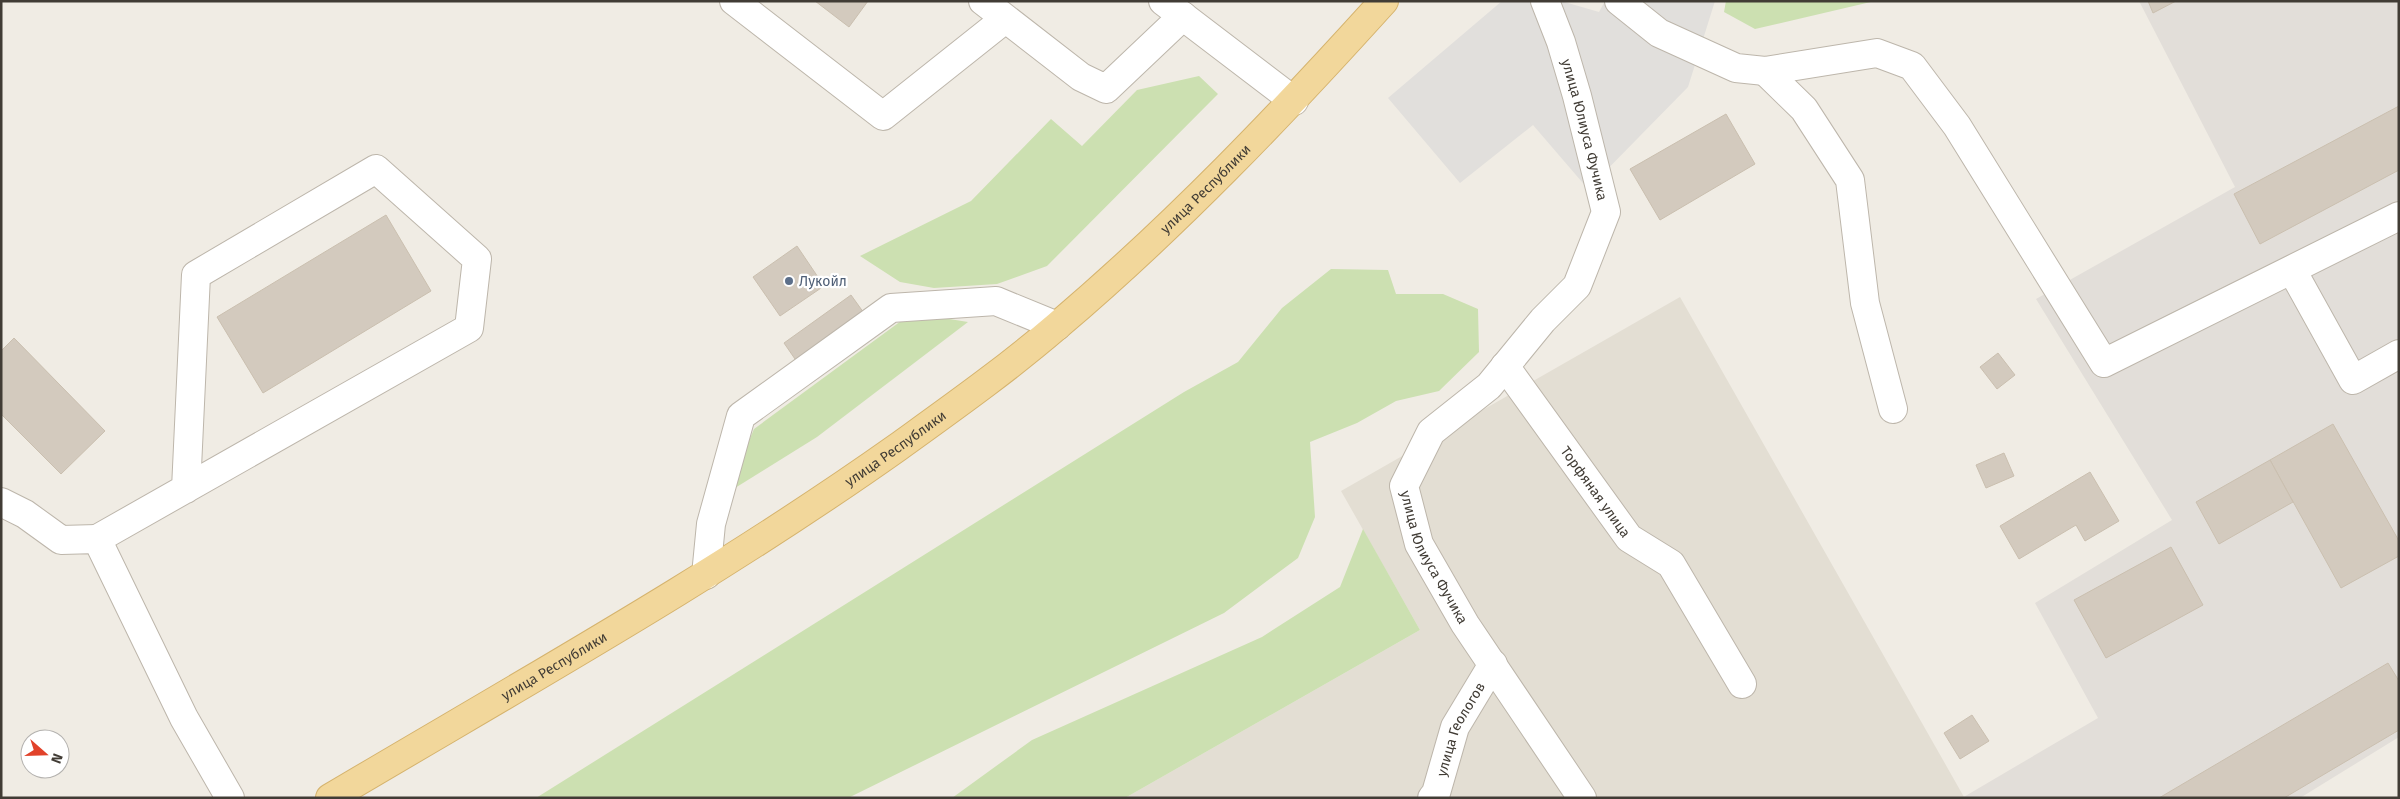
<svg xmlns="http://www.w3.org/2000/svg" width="2400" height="799" font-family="'Fira Sans',sans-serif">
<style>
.residential{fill:#e3ded3}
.industrial{fill:#e2ded9}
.green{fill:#cce0b1}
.parking{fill:#e1dfdc}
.building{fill:#d3cabe;stroke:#cabfaf}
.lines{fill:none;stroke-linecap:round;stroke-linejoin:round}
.minor-casing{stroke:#bdb6ab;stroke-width:30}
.major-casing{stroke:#d5b36d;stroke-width:30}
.minor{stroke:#fff;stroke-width:28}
.major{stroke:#f2d79b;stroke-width:28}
.service-dot{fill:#5c6f8a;stroke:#fff;stroke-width:2}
.labels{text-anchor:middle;stroke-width:4.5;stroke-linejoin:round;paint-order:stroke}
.street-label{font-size:14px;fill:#413c35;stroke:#fff}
.service-label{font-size:14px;fill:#4e5e75;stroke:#fff;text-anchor:start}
</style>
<rect width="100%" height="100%" fill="#f0ece4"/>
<polygon class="residential" points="1680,297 1964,797 1125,798 1420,630 1341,491"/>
<polygon class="industrial" points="2139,1 2399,1 2399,737 2300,798 1962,798 2098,718 2035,603 2172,520 2036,299 2235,187"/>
<g class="green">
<polygon points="1726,1 1875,1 1755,29 1724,12"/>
<polygon points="1199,76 1218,94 1047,266 997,284 934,288 900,282 860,256 971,201 1051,119 1082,146 1137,90"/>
<polygon points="1331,269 1388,270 1396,294 1443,294 1478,309 1479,352 1439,391 1396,401 1357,423 1310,442 1315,517 1298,558 1224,613 848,798 536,798 1184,392 1238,362 1282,308"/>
<polygon points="937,317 968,322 817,437 735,488 739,464 754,429 901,321"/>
<polygon points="1363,529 1420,630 1125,798 952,798 1032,740 1262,637 1340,587"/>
</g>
<polygon class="parking" points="1502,1 1561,1 1599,12 1605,1 1715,1 1688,87 1588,189 1533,125 1460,183 1388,98"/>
<g class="building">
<polygon points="815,1 868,1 849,27"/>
<polygon points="2148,1 2176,1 2153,13"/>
<polygon points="2399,106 2399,170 2260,244 2234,194"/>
<polygon points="1726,114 1755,164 1660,220 1630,169"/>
<polygon points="386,215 431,291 263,393 217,317"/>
<polygon points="797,246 824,286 780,316 753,277"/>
<polygon points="851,295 874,327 806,375 784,343"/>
<polygon points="14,338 105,431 61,474 1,414 1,351"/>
<polygon points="1998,353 2015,375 1997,389 1980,367"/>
<polygon points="2333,424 2399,541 2399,556 2341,588 2270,460"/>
<polygon points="2004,453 2014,476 1986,488 1976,465"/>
<polygon points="2270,460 2293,502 2219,544 2196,502"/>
<polygon points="2090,472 2119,521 2085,541 2076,525 2019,559 2000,526"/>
<polygon points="2171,547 2203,605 2106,658 2074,600"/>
<polygon points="2388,663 2399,681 2399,730 2284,798 2159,798"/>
<polygon points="1972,715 1989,741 1960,759 1944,733"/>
</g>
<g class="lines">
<defs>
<g id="minor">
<polyline points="734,1 883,116 1005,19"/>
<polyline points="983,1 1081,77 1106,89 1183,16"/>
<polyline points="1163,1 1294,101"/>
<path id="s1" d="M1545 1 1561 42 1577 96 1606 212 1577 286 1543 320 1489 386 1431 432 1404 486 1419 544 1465 624 1582 798"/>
<polyline points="1619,1 1659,33 1736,68 1765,71 1877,53 1912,66 1957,126 2104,363 2399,216"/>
<polyline points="1765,71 1804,109 1850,180 1865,303 1893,409"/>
<polyline points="2292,270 2353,380 2399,354"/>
<path id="s2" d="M1505 366 1629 538 1671 564 1742 684"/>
<polyline points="1,502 25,514 61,540 97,539 184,718 230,798"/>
<polyline points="97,539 469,328 477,259 376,169 196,275 186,489"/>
<polyline points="706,575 711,524 741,416 891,308 996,301 1057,326"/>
<path id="s3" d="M1432 798 1436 793 1455 727 1493 664"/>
</g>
<g id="major">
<path id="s4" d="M330 798C522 684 716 576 898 447 952 408 1007 369 1057 326 1175 226 1281 115 1384 1"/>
</g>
</defs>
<use href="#minor" class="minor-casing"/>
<use href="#major" class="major-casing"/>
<use href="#minor" class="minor"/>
<use href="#major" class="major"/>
</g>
<circle class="service-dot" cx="789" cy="281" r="5"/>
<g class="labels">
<g class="street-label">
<text dy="5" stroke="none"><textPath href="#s1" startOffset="135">улица Юлиуса Фучика</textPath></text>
<text dy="5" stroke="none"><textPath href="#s4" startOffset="1070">улица Республики</textPath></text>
<text dy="5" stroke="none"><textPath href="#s4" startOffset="665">улица Республики</textPath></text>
<text dy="5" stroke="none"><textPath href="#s2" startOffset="155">Торфяная улица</textPath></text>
<text dy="5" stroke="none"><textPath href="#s1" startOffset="645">улица Юлиуса Фучика</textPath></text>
<text dy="5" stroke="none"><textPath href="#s4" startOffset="260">улица Республики</textPath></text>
<text dy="5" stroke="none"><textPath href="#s3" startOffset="75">улица Геологов</textPath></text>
</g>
<g class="service-label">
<text x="799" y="286">Лукойл</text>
</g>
</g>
<rect width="2400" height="799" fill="none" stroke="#413c35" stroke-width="5"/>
<g transform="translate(45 754) rotate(110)"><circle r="24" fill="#ffffff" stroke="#b3b1ae"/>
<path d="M0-4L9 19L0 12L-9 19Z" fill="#e1422a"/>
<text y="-8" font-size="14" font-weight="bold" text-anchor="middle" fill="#413c35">N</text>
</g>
</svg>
